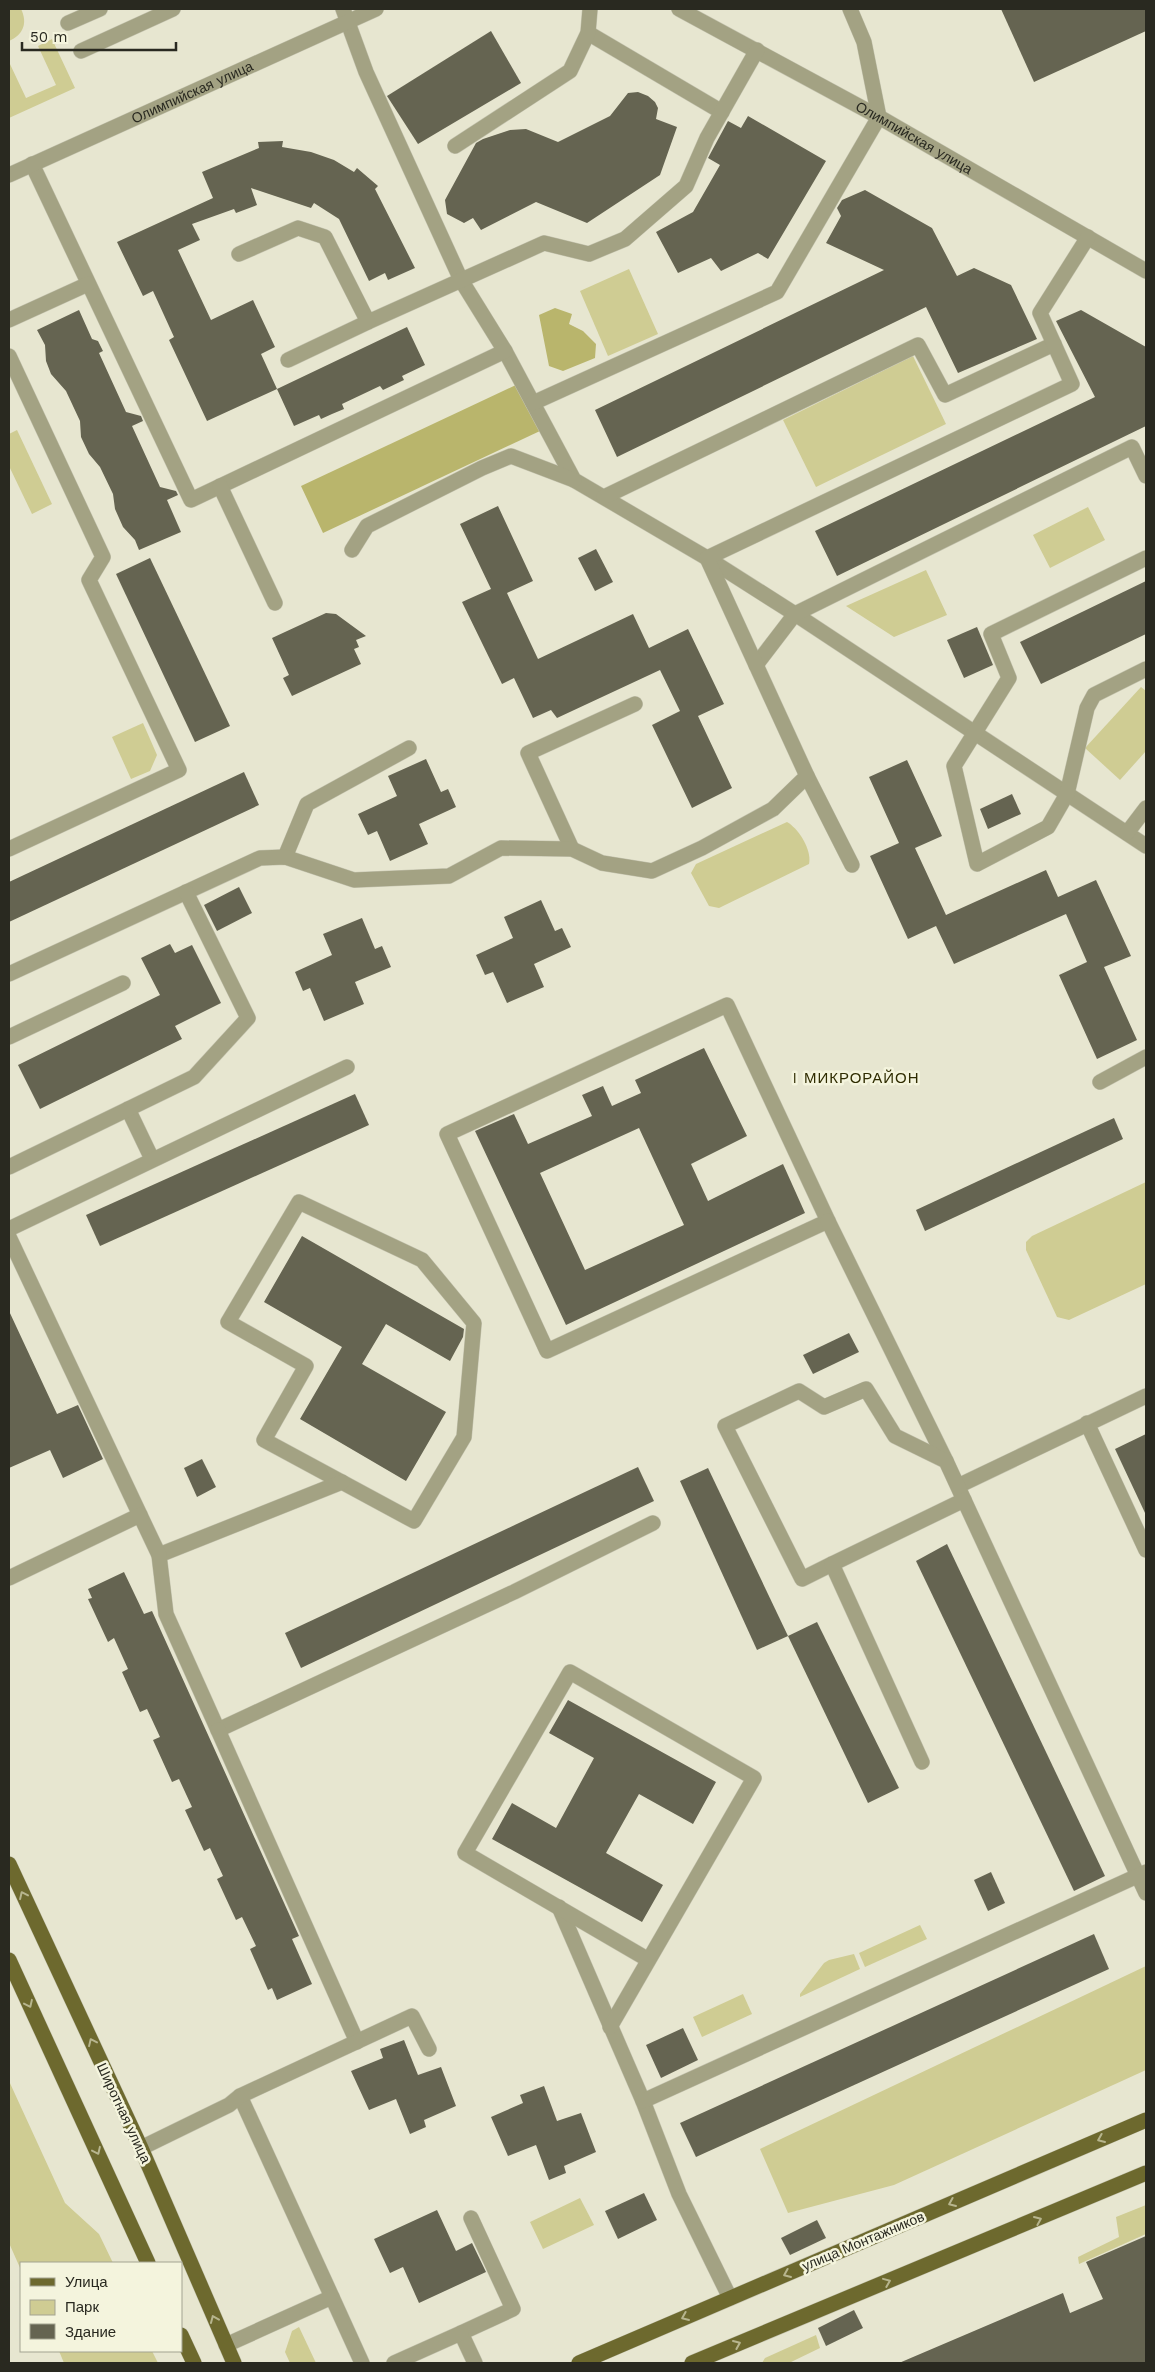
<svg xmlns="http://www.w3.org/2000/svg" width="1155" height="2372" font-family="'Work Sans',sans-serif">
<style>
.green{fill:#cfcc93}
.forest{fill:#b9b56c}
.building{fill:#656451;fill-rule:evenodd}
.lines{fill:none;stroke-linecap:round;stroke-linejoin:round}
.minor-casing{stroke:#c5c4b0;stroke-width:16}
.major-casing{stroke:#c5c4b0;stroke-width:16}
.minor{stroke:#a3a283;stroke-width:15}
.major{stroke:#6d692e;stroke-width:15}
.oneway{stroke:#b7b58e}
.labels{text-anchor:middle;stroke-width:5;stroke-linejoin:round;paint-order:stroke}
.street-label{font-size:14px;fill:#292920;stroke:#f4f4dd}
.neighbourhood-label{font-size:15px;letter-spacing:1px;fill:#2f2c01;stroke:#f4f4dd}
</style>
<rect width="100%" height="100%" fill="#e7e6d0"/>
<g class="green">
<path d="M9 9H21C28 23 23 35 9 41Z"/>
<polygon points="52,39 75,88 9,118 9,62 26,98 56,85 38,46"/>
<polygon points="629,269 658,334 608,356 580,291"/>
<polygon points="913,356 946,424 816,487 783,420"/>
<polygon points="17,430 52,504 32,514 9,466 9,434"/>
<polygon points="1088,507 1105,540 1050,568 1033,535"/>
<polygon points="926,570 947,615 894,637 846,606"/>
<polygon points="1141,687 1146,691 1146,751 1120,780 1085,748"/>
<polygon points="143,723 157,755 150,771 131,779 112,737"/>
<path d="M787 822C799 829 812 850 809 864L719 908 709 906 691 873 696 864Z"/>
<polygon points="1146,1182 1146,1284 1069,1320 1057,1317 1026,1250 1026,1242 1032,1236"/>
<polygon points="920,1925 927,1939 865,1967 859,1953"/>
<polygon points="854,1954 860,1969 800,1997 800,1994 824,1963 829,1960"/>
<polygon points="1146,1966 1146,2070 894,2185 788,2213 760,2149"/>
<polygon points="743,1994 752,2014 702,2037 693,2017"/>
<polygon points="9,2081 65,2203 99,2234 113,2263 21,2263 21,2270 9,2243"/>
<polygon points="580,2198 594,2225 543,2249 530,2222"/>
<polygon points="1146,2205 1146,2234 1079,2264 1078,2257 1119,2237 1116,2217"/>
<polygon points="299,2327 316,2363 290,2363 285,2352 292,2331"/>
<polygon points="816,2335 820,2348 789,2363 762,2363 765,2358"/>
<polygon points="59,2351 152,2351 158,2363 64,2363"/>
</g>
<g class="forest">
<polygon points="555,308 572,314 569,324 583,331 596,344 595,358 563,371 549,366 539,315"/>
<polygon points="518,384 540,431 323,533 301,486"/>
</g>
<g class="building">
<polygon points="1001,9 1146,9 1146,31 1034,82"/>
<polygon points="491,31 521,83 418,144 387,96"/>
<polygon points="638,92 648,96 655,102 658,108 656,119 677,127 660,175 587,223 536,202 481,230 473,218 464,223 447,214 445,200 476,143 483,139 510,130 526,129 558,142 610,116 628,93"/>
<polygon points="748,116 826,161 768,259 758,253 721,271 711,258 678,273 656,232 693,212 720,165 708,158 728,121 741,128"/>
<polygon points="283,141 282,147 311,152 334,160 354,172 357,168 378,186 375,189 415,268 388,280 385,273 369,281 339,219 314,203 311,208 251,188 257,205 236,213 234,209 192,224 200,240 178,250 211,320 253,300 275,347 261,354 277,389 207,421 169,340 174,337 153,291 143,296 117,242 213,198 202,172 259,148 258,142"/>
<polygon points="865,190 932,228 957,276 974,268 1011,285 1037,339 958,373 926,307 617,457 595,410 884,270 826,243 841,216 837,208 842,200"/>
<polygon points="79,310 92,339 98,341 103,351 99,353 126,412 141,416 143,421 132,426 160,487 176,491 178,495 167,500 181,532 139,550 135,540 123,527 115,509 113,494 100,467 89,454 81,437 80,421 66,391 51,374 46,361 45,345 37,330"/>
<polygon points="1081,310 1146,347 1146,426 837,576 815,531 1095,397 1056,321"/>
<polygon points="407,327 425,365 402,376 404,380 383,390 380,386 342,404 344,409 332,414 321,419 319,415 294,426 277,389"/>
<polygon points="498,506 533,581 507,593 538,659 633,614 649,648 688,629 724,704 698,716 732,788 692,808 652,725 680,711 660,670 557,718 551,710 533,718 514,678 502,684 462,602 491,589 460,524"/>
<polygon points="596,549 613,582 595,591 578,558"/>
<polygon points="150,558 230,726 195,742 116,574"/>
<polygon points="1146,581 1146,634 1041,684 1020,642"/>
<polygon points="326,613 336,614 366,636 356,640 359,647 354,649 361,664 292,696 283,678 289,675 272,638"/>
<polygon points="977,627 993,665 964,678 947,640"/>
<polygon points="426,759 441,792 448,789 456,807 419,824 428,844 390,861 377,831 368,835 358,814 397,796 388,776"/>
<polygon points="907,760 942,836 915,848 946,915 1046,870 1058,897 1096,880 1131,956 1104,967 1137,1040 1097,1059 1059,975 1087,962 1066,914 954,964 936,926 908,939 870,856 899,843 869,777"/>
<polygon points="244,772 259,805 9,922 9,882"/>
<polygon points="1012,794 1021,814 988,829 980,809"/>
<polygon points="239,887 252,913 217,931 204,905"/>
<polygon points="541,900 555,931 562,928 571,947 534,964 544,987 507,1003 493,972 485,975 476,955 513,938 504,917"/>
<polygon points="362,918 375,949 382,946 391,967 355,982 364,1004 324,1021 310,988 303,991 295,972 332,955 323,934"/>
<polygon points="170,944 175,953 192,945 221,1003 175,1026 182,1039 40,1109 18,1065 160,995 141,958"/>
<path d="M704 1048 747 1136 691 1164 708 1201 783 1164 805 1213 566 1325 475 1131 514 1114 528 1144 592 1116 582 1095 603 1086 612 1106 641 1093 635 1080ZM639 1128 684 1225 585 1270 540 1173Z"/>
<polygon points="355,1094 369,1125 100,1246 86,1215"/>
<polygon points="1114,1118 1123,1139 925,1231 916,1210"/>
<polygon points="302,1236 464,1329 463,1337 450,1361 386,1324 362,1364 446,1412 406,1481 300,1419 342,1347 264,1302"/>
<polygon points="9,1311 57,1414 78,1405 103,1459 63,1478 50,1450 9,1468"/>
<polygon points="849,1333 859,1352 813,1374 803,1355"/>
<polygon points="1146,1434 1146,1515 1115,1449"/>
<polygon points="202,1459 216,1487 197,1497 184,1468"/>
<polygon points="638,1467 654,1501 301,1668 285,1633"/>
<polygon points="708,1468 788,1636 757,1650 680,1481"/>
<polygon points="947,1544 1105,1876 1074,1891 916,1561"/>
<polygon points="124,1572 144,1614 152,1611 299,1936 292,1939 312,1984 277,2000 272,1988 268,1990 250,1949 256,1946 242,1917 236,1920 217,1879 223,1876 210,1848 204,1851 185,1810 192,1807 179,1779 172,1782 153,1740 160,1737 147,1709 140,1712 122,1672 128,1669 114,1638 108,1642 88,1599 92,1598 88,1589"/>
<polygon points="817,1622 899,1788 868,1803 788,1636"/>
<polygon points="568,1700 716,1782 693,1824 639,1794 606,1853 663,1885 642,1922 492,1839 512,1803 556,1828 594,1758 549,1733"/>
<polygon points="991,1872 1005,1903 988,1911 974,1880"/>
<polygon points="1094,1934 1109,1969 696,2157 680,2123"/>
<polygon points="683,2028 698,2060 661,2078 646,2045"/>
<polygon points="404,2040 418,2075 441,2067 456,2106 424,2120 426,2127 410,2134 396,2099 369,2110 351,2071 383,2058 380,2049"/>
<polygon points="544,2086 557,2121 581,2113 596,2152 564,2166 566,2173 549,2180 536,2145 508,2156 491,2117 523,2103 520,2095"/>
<polygon points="644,2193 657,2220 618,2239 605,2211"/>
<polygon points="437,2210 456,2251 472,2243 486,2272 419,2303 403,2267 390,2273 374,2239"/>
<polygon points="817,2220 826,2238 790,2255 781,2238"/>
<polygon points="1146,2236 1146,2363 899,2363 1063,2293 1070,2313 1103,2299 1086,2262"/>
<polygon points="854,2310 863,2328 826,2346 818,2328"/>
</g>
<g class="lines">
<defs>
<g id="minor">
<polyline points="343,9 366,72 461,280 505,351 574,480 707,558 795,614 1146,846"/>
<path id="s1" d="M679 9 879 117 1146 271"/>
<polyline points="68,23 100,9"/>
<polyline points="588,33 722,112"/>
<polyline points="81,51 173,9"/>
<polyline points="455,146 570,71 588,33 590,9"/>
<polyline points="32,164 191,500 505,351"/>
<path id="s2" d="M9 175 376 9"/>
<polyline points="239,254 298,228 325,237 368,322 544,243 589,254 625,239 686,186 707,138 757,50"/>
<polyline points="9,320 88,284"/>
<polyline points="9,356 103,557 89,580 179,770 9,849"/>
<polyline points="288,360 368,322"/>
<polyline points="533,403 777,292 879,117 864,42 850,9"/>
<polyline points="220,486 275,603"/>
<polyline points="604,497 918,345 945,395 1054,344"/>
<polyline points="352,550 367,526 482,468 511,456 574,480"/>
<polyline points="1146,558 991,634 1009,678 954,766 977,864 1048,827 1067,794 1087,708 1094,695 1146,669"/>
<polyline points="756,665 795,614 1132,447 1146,476"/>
<polyline points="807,776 852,865"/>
<polyline points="1127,833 1146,808"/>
<polyline points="572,849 528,753 635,704"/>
<polyline points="285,857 307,804 409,748"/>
<polyline points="9,974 260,858 285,857 354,880 449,876 501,848 572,849 602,863 652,871 702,848 773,809 807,776 707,558 1072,384 1040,313 1088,237"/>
<polygon points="727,1005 828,1221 547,1351 447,1134"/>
<polyline points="9,1037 123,983"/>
<polyline points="1100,1082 1146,1057"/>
<polyline points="128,1109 152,1159"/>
<polyline points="9,1167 194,1077 248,1018 186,892"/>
<polygon points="299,1202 422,1260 474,1323 464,1437 414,1521 264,1440 306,1366 228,1322"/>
<polyline points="828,1221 946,1461"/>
<polyline points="9,1229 347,1067"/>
<polyline points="9,1237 140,1515"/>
<polyline points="1087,1423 1146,1550"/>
<polyline points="958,1486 1146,1396"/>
<polyline points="159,1555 342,1482"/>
<polyline points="832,1564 802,1579 725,1426 799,1391 824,1407 866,1389 895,1436 946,1461 964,1500"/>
<polyline points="9,1578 140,1515 159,1555 166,1614 218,1730 514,1592 653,1523"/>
<polyline points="218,1730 357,2042"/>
<polyline points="922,1762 832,1564 964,1500 1146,1893"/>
<polyline points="559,1907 643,2101 679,2194 730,2298"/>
<polyline points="610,2027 754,1778 570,1672 465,1853 647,1959"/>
<polyline points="240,2096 332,2297"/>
<polyline points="643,2101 1146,1872"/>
<polyline points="141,2148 229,2105 240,2096 412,2016 429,2049"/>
<polyline points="471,2218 513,2309 461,2333 475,2363"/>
<polyline points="226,2345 332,2297 362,2363"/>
<polyline points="394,2363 461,2333"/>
</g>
<g id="major">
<polyline points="9,1864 141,2148 234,2363"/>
<polyline points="9,1960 148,2263"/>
<polyline points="181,2335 194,2363"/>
<polyline points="579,2363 1146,2120"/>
<polyline points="692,2363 1146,2173"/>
</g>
</defs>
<use href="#minor" class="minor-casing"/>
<use href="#major" class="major-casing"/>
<use href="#minor" class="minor"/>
<use href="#major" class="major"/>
</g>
<defs><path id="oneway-chevron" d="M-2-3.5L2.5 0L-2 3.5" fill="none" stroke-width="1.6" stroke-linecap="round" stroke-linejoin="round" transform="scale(1.25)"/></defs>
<g class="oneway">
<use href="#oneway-chevron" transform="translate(23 1895) rotate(-115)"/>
<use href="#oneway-chevron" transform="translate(29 2004) rotate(65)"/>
<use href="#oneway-chevron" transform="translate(92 2042) rotate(-115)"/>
<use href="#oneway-chevron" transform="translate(1101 2139) rotate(157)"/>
<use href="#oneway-chevron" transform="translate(97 2151) rotate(65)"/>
<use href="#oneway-chevron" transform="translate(952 2203) rotate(157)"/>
<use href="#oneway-chevron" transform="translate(1038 2220) rotate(-23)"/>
<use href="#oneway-chevron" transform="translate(787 2274) rotate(157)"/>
<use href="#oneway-chevron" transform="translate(887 2282) rotate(-22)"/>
<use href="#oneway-chevron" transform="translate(685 2317) rotate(157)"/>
<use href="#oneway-chevron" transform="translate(214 2319) rotate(-113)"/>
<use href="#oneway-chevron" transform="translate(737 2344) rotate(-23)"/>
</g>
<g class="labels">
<g class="street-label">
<text dy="5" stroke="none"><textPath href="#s2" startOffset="201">Олимпийская улица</textPath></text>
<text dy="5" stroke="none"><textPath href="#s1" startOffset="268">Олимпийская улица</textPath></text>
<text transform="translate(124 2113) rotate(65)" y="5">Широтная улица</text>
<text transform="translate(863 2241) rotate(-23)" y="5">улица Монтажников</text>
</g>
<g class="neighbourhood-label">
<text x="856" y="1083">I МИКРОРАЙОН</text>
</g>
</g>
<rect width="1155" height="2372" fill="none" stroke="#292920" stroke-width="20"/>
<rect x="20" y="2262" width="162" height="90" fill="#f4f4dd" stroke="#a3a391"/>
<rect x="30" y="2278" width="25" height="8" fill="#6d692e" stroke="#a3a391"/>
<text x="65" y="2287" font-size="15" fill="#292920">Улица</text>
<rect x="30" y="2300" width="25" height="15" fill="#cfcc93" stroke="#a3a391"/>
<text x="65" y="2312" font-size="15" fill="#292920">Парк</text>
<rect x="30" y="2324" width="25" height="15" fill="#656451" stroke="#a3a391"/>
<text x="65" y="2337" font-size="15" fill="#292920">Здание</text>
<path d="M22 42v8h154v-8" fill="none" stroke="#292920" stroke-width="2.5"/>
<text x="30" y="42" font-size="15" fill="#292920" stroke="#f4f4dd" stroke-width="4" paint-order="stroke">50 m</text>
</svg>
